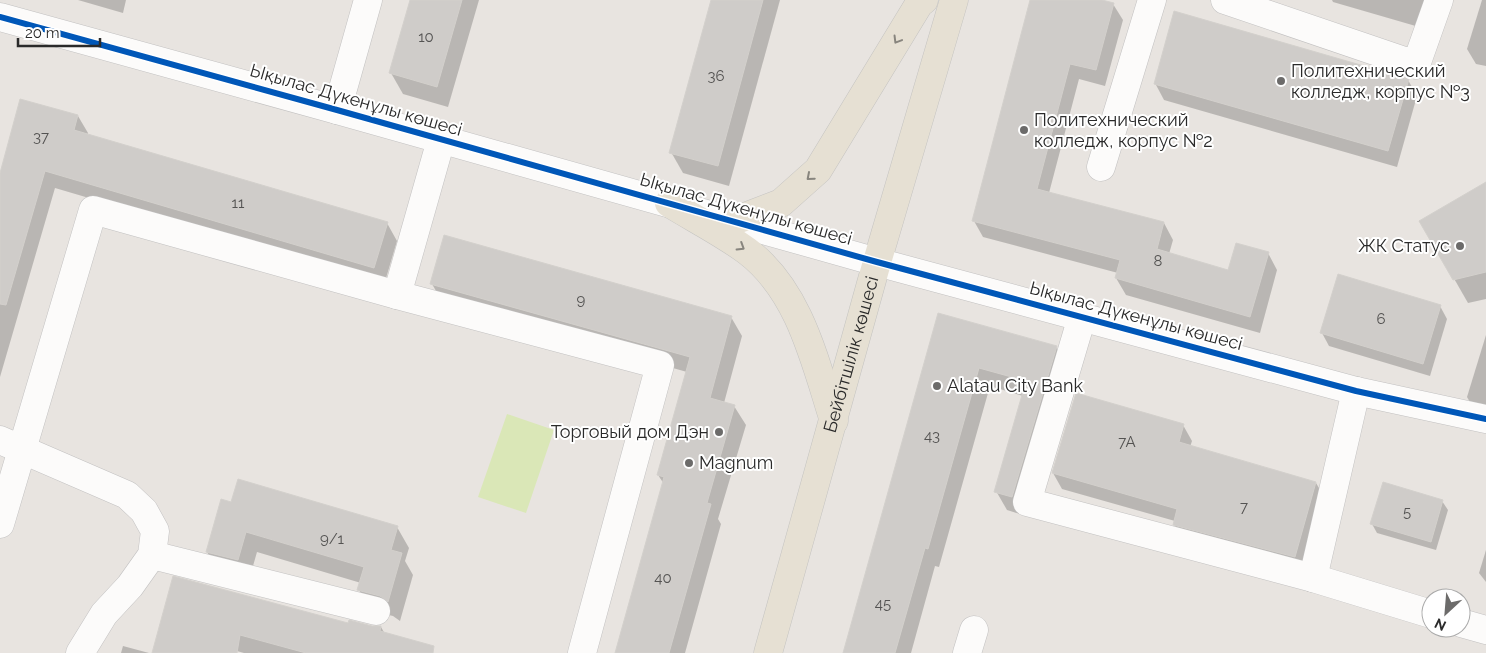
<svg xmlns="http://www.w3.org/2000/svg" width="1486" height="653" font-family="Raleway,sans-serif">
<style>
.pitch{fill:#dae7b7}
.shadow{fill:#0003}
.building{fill:#cfccc9;stroke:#d3d0cc}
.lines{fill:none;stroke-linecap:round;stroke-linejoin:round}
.minor-casing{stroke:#c2c1c1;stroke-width:29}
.major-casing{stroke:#c4c3c1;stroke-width:29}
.minor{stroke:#fcfbfa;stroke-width:28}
.major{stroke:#e6e0d3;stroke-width:28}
.cycleway-casing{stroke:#fff;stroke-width:9}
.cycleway{stroke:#0057b8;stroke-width:6}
.oneway{stroke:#88857e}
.poi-dot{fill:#6c6b6a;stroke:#fff;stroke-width:2}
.labels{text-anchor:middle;stroke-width:4;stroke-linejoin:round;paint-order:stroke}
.number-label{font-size:15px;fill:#545352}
.poi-label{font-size:18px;fill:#2a2a2a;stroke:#fff;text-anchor:start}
.street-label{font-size:18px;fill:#2a2a2a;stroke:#fff}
</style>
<rect width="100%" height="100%" fill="#e8e4e0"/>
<polygon class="pitch" points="507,414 554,430 526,513 478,497"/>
<g class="shadow">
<polygon points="78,0 126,0 123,13"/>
<polygon points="412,0 479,0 448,107 403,94 391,73"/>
<polygon points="712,0 780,0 729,186 683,173 671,152"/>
<polygon points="1032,0 1097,0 1113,4 1123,20 1105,86 1079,79 1049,193 1164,223 1173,240 1169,254 1229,271 1268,253 1277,270 1260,333 1126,295 1116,278 1118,273 983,237 974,221"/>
<polygon points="1332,0 1442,0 1426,29 1333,2"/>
<polygon points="1482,0 1486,0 1486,66 1476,64 1467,49"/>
<polygon points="1408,80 1417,96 1397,167 1164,100 1155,83"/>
<polygon points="78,116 88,133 87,136 387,223 397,241 384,285 55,188 0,377 0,178"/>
<polygon points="1486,194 1486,299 1468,303 1421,221"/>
<polygon points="432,284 731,317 742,336 724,403 734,406 746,425 718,519 721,524 685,653 616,653 664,484 658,475 687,372 443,303"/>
<polygon points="1440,306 1447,319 1430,376 1329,346 1322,333"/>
<polygon points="939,315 1056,347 1067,367 1023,515 1007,510 996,491 1023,396 990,386 939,567 935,566 911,653 844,653"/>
<polygon points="1486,335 1486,423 1481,421 1467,397"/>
<polygon points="1183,425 1192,441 1190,447 1316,483 1325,498 1304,572 1183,540 1174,524 1175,521 1062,489 1053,473"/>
<polygon points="222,501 397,527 409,548 405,561 413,575 400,621 393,616 371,611 359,590 361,583 257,552 249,580 219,573 207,552"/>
<polygon points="1442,501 1448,510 1436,550 1377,533 1372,524"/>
<polygon points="1486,550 1486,582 1479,573"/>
<polygon points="349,624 372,627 381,627 385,634 430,653 244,653 176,634"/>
<polygon points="123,646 149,653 121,653"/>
</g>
<g class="building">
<polygon points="410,0 462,0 437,87 389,73"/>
<polygon points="711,0 763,0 718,166 669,153"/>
<polygon points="1030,0 1102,0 1114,3 1096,70 1070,64 1037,189 1164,222 1157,249 1228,270 1236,243 1269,252 1250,317 1115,278 1120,260 972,221"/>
<polygon points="1174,11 1409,79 1388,151 1154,84"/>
<polygon points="20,99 78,115 74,130 388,222 374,268 45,171 6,305 0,304 0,173"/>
<polygon points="1486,182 1486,272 1453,280 1419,221"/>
<polygon points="444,235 732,316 710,398 735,405 707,503 711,504 669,653 615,653 664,477 657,475 690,357 430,284"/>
<polygon points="1338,274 1441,305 1423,364 1320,333"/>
<polygon points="938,313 1057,346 1012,497 994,492 1026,381 979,368 928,549 925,548 895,653 843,653"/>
<polygon points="1076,393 1184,424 1179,442 1316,482 1295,557 1173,525 1177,509 1052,473"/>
<polygon points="238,479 398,526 391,550 402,553 388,602 380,596 357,590 364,567 246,532 238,560 206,552 221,499 231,502"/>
<polygon points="1383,482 1443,500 1431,542 1370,524"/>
<polygon points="173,576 348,623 349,620 372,626 381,626 380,631 434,646 433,653 306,653 240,635 237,653 152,653"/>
</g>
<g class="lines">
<defs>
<g id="minor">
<polyline points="1225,0 1416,65 1439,0"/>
<polyline points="0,17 337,110 877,262 1356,391 1486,419"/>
<polyline points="337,110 368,0"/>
<polyline points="1101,167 1152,0"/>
<polyline points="397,295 441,140"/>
<polyline points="1082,317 1027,502 1313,578 1431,614"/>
<polyline points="0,440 127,495 144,511 155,531 152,555 130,586 104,614 80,653"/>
<polyline points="0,524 93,210 397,295 660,365 582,653"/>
<polyline points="152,555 376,611"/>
<polyline points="1313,578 1356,391"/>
<polyline points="1461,623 1486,630"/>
<polyline points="967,653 974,630"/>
</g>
<g id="major">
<path d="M669 203C695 219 723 233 747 251 800 291 815 362 834 421"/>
<polyline points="734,221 781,203 818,170 919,4 924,0"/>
<path id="s1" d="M768 653 877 262 954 0"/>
</g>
</defs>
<use href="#minor" class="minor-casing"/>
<use href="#major" class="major-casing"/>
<use href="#minor" class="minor"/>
<use href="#major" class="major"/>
<defs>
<polyline id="cycleway" points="0,17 337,110 877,262 1356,391 1486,419"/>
</defs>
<use href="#cycleway" class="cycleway-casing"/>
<use href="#cycleway" class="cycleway"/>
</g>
<defs><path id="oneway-chevron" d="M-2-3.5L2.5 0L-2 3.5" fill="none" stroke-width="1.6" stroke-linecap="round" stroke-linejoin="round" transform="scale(1.25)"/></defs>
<g class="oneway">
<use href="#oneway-chevron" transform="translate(897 40) rotate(121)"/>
<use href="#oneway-chevron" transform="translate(810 177) rotate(139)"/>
<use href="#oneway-chevron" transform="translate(741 247) rotate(32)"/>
</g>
<g class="poi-dot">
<circle cx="1281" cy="81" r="5"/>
<circle cx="1024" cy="130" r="5"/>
<circle cx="1460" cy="246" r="5"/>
<circle cx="937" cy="386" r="5"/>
<circle cx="719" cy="432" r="5"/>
<circle cx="689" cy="463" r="5"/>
</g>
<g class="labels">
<g class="number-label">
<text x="426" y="42">10</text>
<text x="716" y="81">36</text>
<text x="41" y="142">37</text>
<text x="238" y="208">11</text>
<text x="1158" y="266">8</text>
<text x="581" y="305">9</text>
<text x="1381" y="324">6</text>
<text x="932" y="441">43</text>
<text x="1127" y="447">7А</text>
<text x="1244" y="512">7</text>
<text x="1407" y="517">5</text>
<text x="332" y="544">9/1</text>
<text x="663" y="583">40</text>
<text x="883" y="609">45</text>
</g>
<g class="poi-label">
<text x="1291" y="77">Политехнический<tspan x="1291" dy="21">колледж, корпус №3</tspan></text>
<text x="1034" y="126">Политехнический<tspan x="1034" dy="21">колледж, корпус №2</tspan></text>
<text x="1450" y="252" text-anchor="end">ЖК Статус</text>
<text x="947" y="392">Alatau City Bank</text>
<text x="709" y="438" text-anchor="end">Торговый дом Дэн</text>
<text x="699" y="469">Magnum</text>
</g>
<g class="street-label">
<text transform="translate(356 100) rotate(16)" y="6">Ықылас Дүкенұлы көшесі</text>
<text transform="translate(746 209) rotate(16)" y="6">Ықылас Дүкенұлы көшесі</text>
<text transform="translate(1136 316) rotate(15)" y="6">Ықылас Дүкенұлы көшесі</text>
<text dy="6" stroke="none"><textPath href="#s1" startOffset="310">Бейбітшілік көшесі</textPath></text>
</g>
</g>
<g transform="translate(1446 613) rotate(206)"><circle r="24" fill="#ffffff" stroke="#aaaaaa"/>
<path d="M0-4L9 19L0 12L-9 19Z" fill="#6c6b6a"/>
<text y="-8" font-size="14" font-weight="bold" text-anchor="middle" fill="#2a2a2a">N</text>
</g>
<path d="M18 38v8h82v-8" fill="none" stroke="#2a2a2a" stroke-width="2.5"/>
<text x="25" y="38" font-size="15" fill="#2a2a2a" stroke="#ffffff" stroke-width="4" paint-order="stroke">20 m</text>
</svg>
